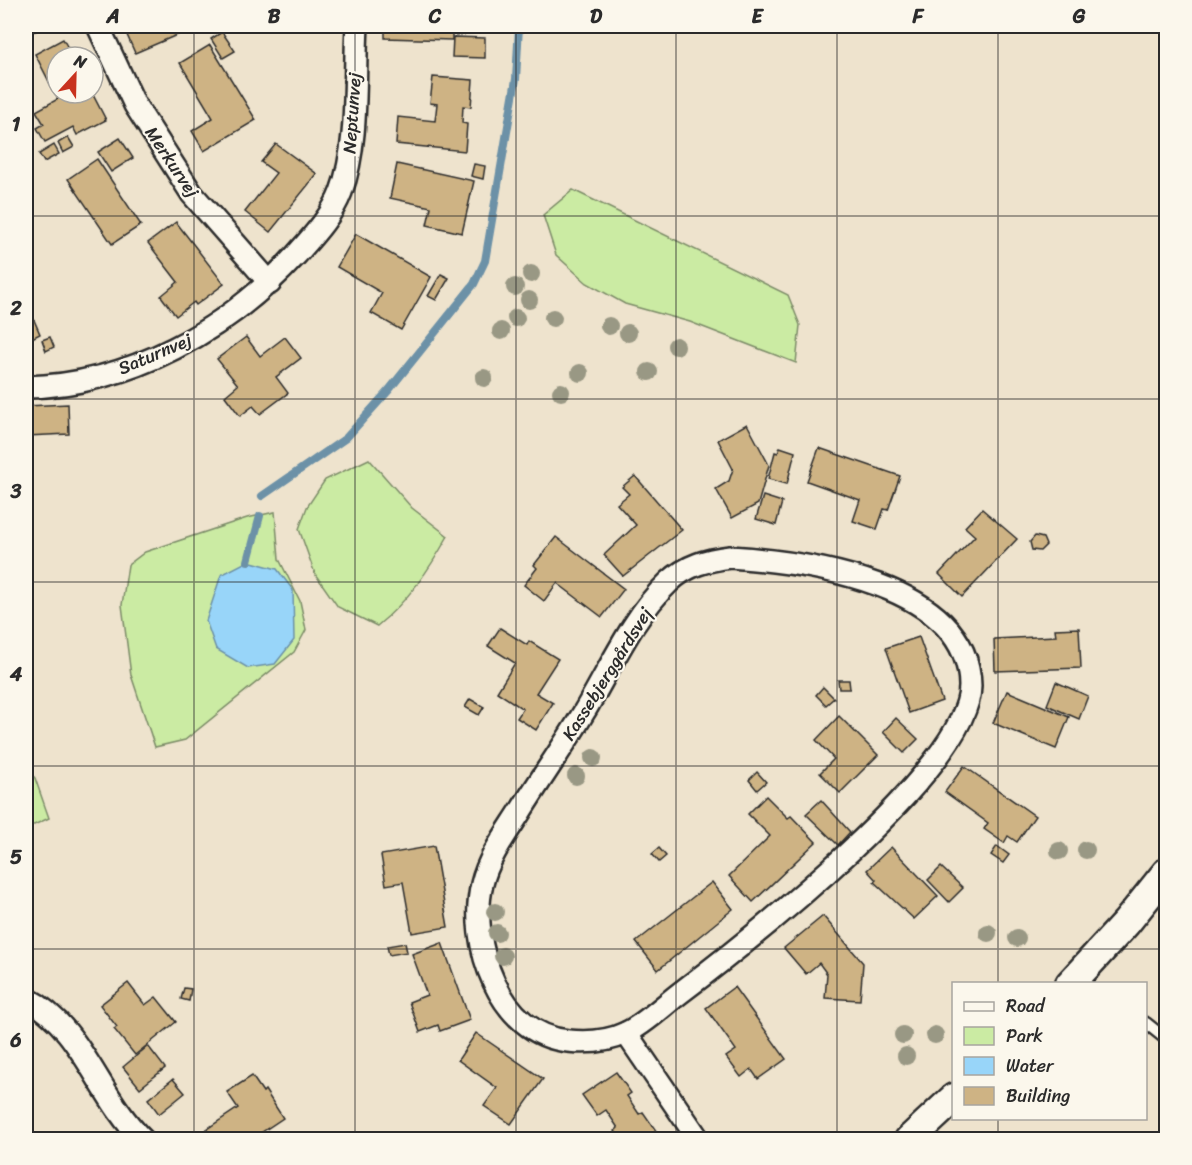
<svg xmlns="http://www.w3.org/2000/svg" width="1192" height="1165" font-family="Sriracha,sans-serif">
<style>
.green{fill:#cbeba3;stroke:#7b8b67;stroke-width:1.5}
.water{fill:#98d5f9;stroke:#6c91a7;stroke-width:1.5}
.lines{fill:none;stroke-linecap:round;stroke-linejoin:round}
.stream{stroke:#6c91a7;stroke-width:8}
.building{fill:#ceb384;stroke:#2b2b2b;stroke-width:1.5}
.lane-casing{stroke:#2b2b2b;stroke-width:15}
.street-casing{stroke:#2b2b2b;stroke-width:26}
.secondary-casing{stroke:#2b2b2b;stroke-width:33}
.lane{stroke:#fbf7ec;stroke-width:10}
.street{stroke:#fbf7ec;stroke-width:21}
.secondary{stroke:#fbf7ec;stroke-width:28}
.tree{fill:#999884}
.grid{fill:none;stroke:#2b2b2b;stroke-width:1.5;stroke-opacity:0.55}
.labels{text-anchor:middle;stroke-width:4.5;stroke-linejoin:round;paint-order:stroke}
.street-label{font-size:18px;fill:#2b2b2b;stroke:#fbf7ec}
.neatline{fill:none;stroke:#2b2b2b;stroke-width:2}
.grid-label{font-size:20px;text-anchor:middle;font-weight:bold;fill:#2b2b2b}
</style>
<rect width="100%" height="100%" fill="#eee3cd"/>
<filter id="ink" filterUnits="userSpaceOnUse"><feTurbulence type="fractalNoise" baseFrequency=".0167" numOctaves="2"/><feDisplacementMap in="SourceGraphic" scale="12" xChannelSelector="R" yChannelSelector="G"/><feConvolveMatrix kernelMatrix="1 2 1 2 8 2 1 2 1" color-interpolation-filters="sRGB"/></filter>
<g filter="url(#ink)">
<g class="green">
<polygon points="573,190 788,295 800,325 796,363 690,322 625,304 587,283 556,255 543,215"/>
<path d="M369 459 412 508 448 536C429 570 408 601 377 626L338 607 315 574 299 529 307 507 325 480Z"/>
<polygon points="275,512 279,559 300,601 306,630 294,652 185,740 155,747 131,675 122,605 128,565 145,552 247,518"/>
<polygon points="26,766 35,778 49,818 34,825 26,824"/>
</g>
<polygon class="water" points="248,561 277,569 293,590 294,640 275,664 248,668 216,649 206,621 221,575"/>
<g class="lines">
<g class="stream">
<polyline points="262,496 346,438 389,390 474,284 485,261 516,79 519,26"/>
<polyline points="248,561 260,516"/>
</g>
</g>
<g class="building">
<polygon points="26,26 50,26 29,33"/>
<polygon points="123,26 198,26 135,53"/>
<polygon points="385,26 452,26 452,40 385,38"/>
<polygon points="222,32 235,51 223,58 211,39"/>
<polygon points="453,37 485,38 485,58 452,57"/>
<polygon points="63,39 73,57 57,57 57,93 92,93 106,120 77,135 73,127 45,142 37,128 44,124 36,111 58,99 35,54"/>
<polygon points="210,45 256,120 204,151 192,131 213,118 180,63"/>
<polygon points="433,77 473,80 471,107 463,106 462,123 467,124 465,151 396,144 398,117 435,121 437,104 430,103"/>
<polygon points="68,137 74,147 63,153 58,143"/>
<polygon points="120,138 133,158 111,172 98,152"/>
<polygon points="276,144 317,174 270,232 245,212 276,173 261,162"/>
<polygon points="54,145 59,154 44,162 39,154"/>
<polygon points="97,159 141,225 112,244 68,179"/>
<polygon points="397,164 474,181 462,233 427,225 431,207 390,198"/>
<polygon points="474,164 485,166 483,179 471,176"/>
<polygon points="176,222 224,284 196,305 194,302 176,316 161,296 178,282 148,243"/>
<polygon points="356,234 431,277 401,330 371,313 382,293 337,267"/>
<polygon points="441,274 449,278 436,300 428,296"/>
<polygon points="27,304 40,334 28,340 29,343 26,345"/>
<polygon points="50,337 54,347 46,351 42,340"/>
<polygon points="246,337 260,356 285,337 301,358 276,377 288,393 260,414 253,406 240,416 225,396 238,385 217,359"/>
<polygon points="68,404 69,434 26,436 26,406"/>
<polygon points="747,424 769,465 758,504 732,518 716,489 729,481 733,469 718,440"/>
<polygon points="780,447 795,452 787,484 768,479 775,452 778,453"/>
<polygon points="819,448 900,476 888,510 884,509 877,529 853,521 860,500 807,481"/>
<polygon points="635,476 682,530 623,576 604,555 636,525 617,504 629,494 622,487"/>
<polygon points="763,496 782,502 776,525 756,519"/>
<polygon points="982,509 1017,539 962,597 939,574 975,536 965,527"/>
<polygon points="1035,536 1043,538 1046,545 1040,551 1032,550 1030,542"/>
<polygon points="556,537 624,589 602,617 557,583 544,601 524,585 537,568 534,565"/>
<polygon points="500,628 527,645 529,641 558,659 536,693 553,703 536,730 517,718 523,709 497,692 515,663 488,646"/>
<polygon points="1079,628 1081,668 995,671 994,639 1056,636 1055,629"/>
<polygon points="919,637 942,701 909,713 886,648"/>
<polygon points="838,680 849,680 850,689 839,689"/>
<polygon points="1056,682 1088,696 1079,719 1047,705"/>
<polygon points="823,687 834,698 826,705 816,695"/>
<polygon points="1007,691 1069,717 1056,749 993,723"/>
<polygon points="470,699 484,707 479,715 465,707"/>
<polygon points="839,716 878,755 840,793 820,773 834,759 816,740"/>
<polygon points="896,718 918,739 904,753 883,732"/>
<polygon points="964,766 1035,816 1017,842 1008,836 1004,843 984,829 988,823 945,792"/>
<polygon points="757,772 766,782 757,790 749,780"/>
<polygon points="766,796 788,818 791,816 816,842 753,902 729,876 770,836 748,814"/>
<polygon points="821,800 850,832 838,845 806,814"/>
<polygon points="434,846 448,927 412,933 403,882 386,885 381,855"/>
<polygon points="997,846 1009,855 1003,863 991,855"/>
<polygon points="891,847 938,896 914,919 874,882 876,880 867,870"/>
<polygon points="659,848 666,856 659,862 652,854"/>
<polygon points="941,867 963,888 949,902 928,880"/>
<polygon points="712,882 733,909 658,970 636,942"/>
<polygon points="823,916 863,963 860,1000 825,998 827,974 819,963 806,974 784,948"/>
<polygon points="405,943 407,952 389,955 387,946"/>
<polygon points="442,943 470,1020 440,1031 438,1025 420,1032 409,1002 427,995 412,954"/>
<polygon points="128,983 145,1005 156,997 176,1022 135,1055 114,1029 117,1027 100,1005"/>
<polygon points="734,987 786,1059 758,1079 751,1069 741,1077 726,1057 736,1050 706,1008"/>
<polygon points="184,988 191,989 189,1001 181,999"/>
<polygon points="476,1033 543,1079 511,1124 484,1106 497,1088 458,1060"/>
<polygon points="148,1046 165,1068 140,1088 123,1067"/>
<polygon points="616,1072 631,1093 627,1096 639,1114 643,1112 657,1132 647,1140 621,1140 615,1131 618,1128 606,1110 597,1116 582,1095"/>
<polygon points="252,1076 263,1092 265,1090 283,1118 250,1140 197,1140 195,1137 238,1108 227,1092"/>
<polygon points="173,1079 185,1093 159,1114 148,1099"/>
</g>
<g class="lines">
<defs>
<polyline id="lane" points="1146,1023 1166,1039"/>
<g id="street">
<polyline points="98,26 135,105 192,194 270,283"/>
<path d="M26 387C130 385 227 330 296 255 312 237 332 216 341 192 359 144 354 77 357 26"/>
<path d="M730 557C805 562 969 583 970 686 970 768 746 943 680 993 663 1006 645 1024 626 1033 609 1041 587 1043 568 1041 499 1035 468 942 482 884 488 858 506 834 520 812 541 778 564 746 584 712 610 669 632 617 669 582 687 565 707 560 730 557Z"/>
<path d="M26 998C83 1027 98 1097 143 1140"/>
<polyline points="626,1033 699,1140"/>
</g>
<g id="secondary">
<polyline points="1070,984 1126,923 1166,873"/>
<polyline points="909,1140 954,1098"/>
</g>
</defs>
<use href="#lane" class="lane-casing"/>
<use href="#street" class="street-casing"/>
<use href="#secondary" class="secondary-casing"/>
<use href="#lane" class="lane"/>
<use href="#street" class="street"/>
<use href="#secondary" class="secondary"/>
</g>
<g class="tree">
<circle cx="531" cy="274" r="9"/>
<circle cx="515" cy="287" r="9"/>
<circle cx="529" cy="300" r="9"/>
<circle cx="516" cy="318" r="9"/>
<circle cx="553" cy="318" r="9"/>
<circle cx="609" cy="326" r="9"/>
<circle cx="501" cy="331" r="9"/>
<circle cx="628" cy="333" r="9"/>
<circle cx="676" cy="346" r="9"/>
<circle cx="649" cy="372" r="9"/>
<circle cx="580" cy="373" r="9"/>
<circle cx="484" cy="378" r="9"/>
<circle cx="561" cy="392" r="9"/>
<circle cx="593" cy="758" r="9"/>
<circle cx="576" cy="776" r="9"/>
<circle cx="1086" cy="850" r="9"/>
<circle cx="1059" cy="851" r="9"/>
<circle cx="495" cy="912" r="9"/>
<circle cx="497" cy="933" r="9"/>
<circle cx="988" cy="933" r="9"/>
<circle cx="1017" cy="938" r="9"/>
<circle cx="503" cy="956" r="9"/>
<circle cx="903" cy="1035" r="9"/>
<circle cx="935" cy="1035" r="9"/>
<circle cx="906" cy="1056" r="9"/>
</g>
</g>
<path class="grid" d="M194 26V1140M355 26V1140M516 26V1140M676 26V1140M837 26V1140M998 26V984M26 216H1166M26 399H1166M26 582H1166M26 766H1166M26 949H1166M998 1118V1140"/>
<g class="labels">
<g class="street-label">
<text transform="translate(352 113) rotate(-86)" y="6">Neptunvej</text>
<text transform="translate(172 162) rotate(56)" y="6">Merkurvej</text>
<text transform="translate(155 354) rotate(-23)" y="6">Saturnvej</text>
<text transform="translate(607 674) rotate(-58)" y="6">Kassebjerggårdsvej</text>
</g>
</g>
<rect width="1192" height="1165" fill="none" stroke="#fbf7ec" stroke-width="66"/>
<rect x="952" y="982" width="195" height="138" fill="#fbf7ec" stroke="#a8a59f" stroke-width="1.5"/>
<rect x="964" y="1002" width="30" height="9" fill="#fbf7ec" stroke="#a8a59f" stroke-width="1.5"/>
<text x="1006" y="1012" font-size="18" fill="#2b2b2b">Road</text>
<rect x="964" y="1027" width="30" height="18" fill="#cbeba3" stroke="#a8a59f" stroke-width="1.5"/>
<text x="1006" y="1042" font-size="18" fill="#2b2b2b">Park</text>
<rect x="964" y="1057" width="30" height="18" fill="#98d5f9" stroke="#a8a59f" stroke-width="1.5"/>
<text x="1006" y="1072" font-size="18" fill="#2b2b2b">Water</text>
<rect x="964" y="1087" width="30" height="18" fill="#ceb384" stroke="#a8a59f" stroke-width="1.5"/>
<text x="1006" y="1102" font-size="18" fill="#2b2b2b">Building</text>
<g transform="translate(75 75) rotate(22)"><circle r="28" fill="#fbf7ec" stroke="#a8a59f" stroke-width="1.5"/>
<path d="M0-4.5L10 22L0 15L-10 22Z" fill="#c8321e"/>
<text y="-9" font-size="16" font-weight="bold" text-anchor="middle" fill="#2b2b2b">N</text>
</g>
<rect x="33" y="33" width="1126" height="1099" class="neatline"/>
<g class="grid-label">
<text x="113" y="23">A</text>
<text x="274" y="23">B</text>
<text x="435" y="23">C</text>
<text x="596" y="23">D</text>
<text x="757" y="23">E</text>
<text x="918" y="23">F</text>
<text x="1079" y="23">G</text>
<text x="16" y="131">1</text>
<text x="16" y="315">2</text>
<text x="16" y="498">3</text>
<text x="16" y="681">4</text>
<text x="16" y="864">5</text>
<text x="16" y="1047">6</text>
</g>
</svg>
